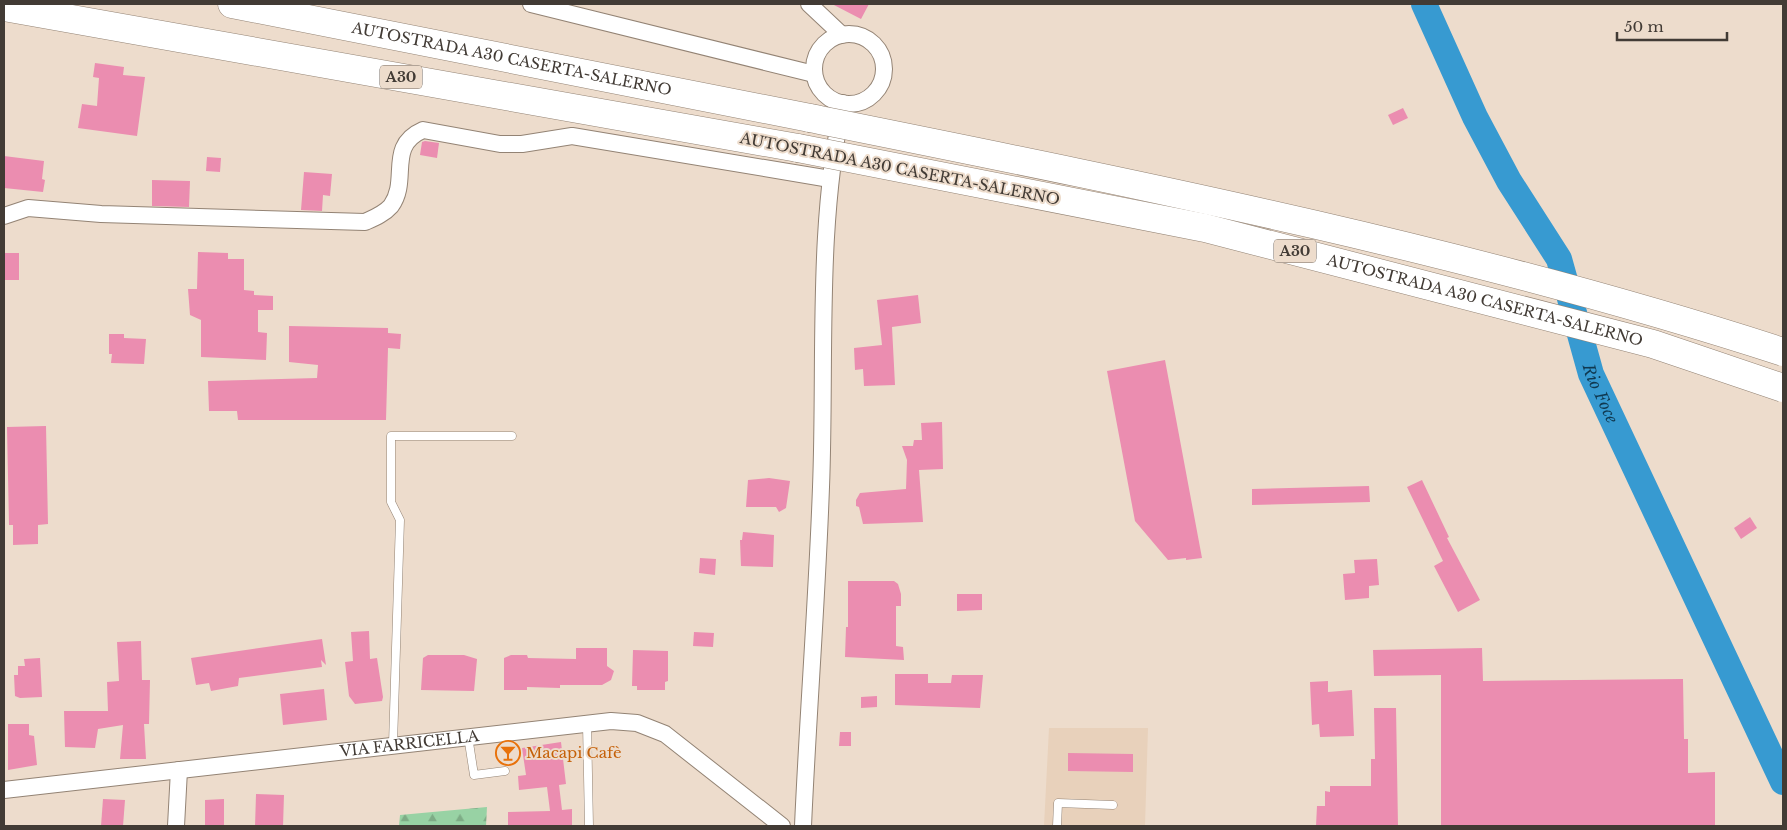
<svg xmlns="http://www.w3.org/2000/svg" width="1787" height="830" font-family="'Libre Baskerville',serif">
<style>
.built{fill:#e8d1bb}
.forest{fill:url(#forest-firs)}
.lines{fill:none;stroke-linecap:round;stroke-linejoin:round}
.river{stroke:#379ad1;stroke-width:26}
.building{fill:#eb8db0}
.lane-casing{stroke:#938374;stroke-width:9}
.street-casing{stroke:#938374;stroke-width:18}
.highway-casing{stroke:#938374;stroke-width:29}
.lane{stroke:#fff;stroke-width:8}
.street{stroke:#fff;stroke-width:16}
.highway{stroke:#fff;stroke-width:28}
.highway-bridge-casing{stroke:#938374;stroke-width:29;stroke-linecap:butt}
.highway-bridge{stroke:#fff;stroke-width:28}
.labels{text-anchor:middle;stroke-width:4;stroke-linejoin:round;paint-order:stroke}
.shield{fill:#eddccc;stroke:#756b62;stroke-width:1}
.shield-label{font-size:14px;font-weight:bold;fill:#423b35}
.street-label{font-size:15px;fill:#423b35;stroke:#eddccc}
.food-label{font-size:15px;fill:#c56008;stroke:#eddccc;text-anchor:start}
.water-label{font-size:16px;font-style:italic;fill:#103951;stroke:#eddccc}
</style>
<defs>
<pattern id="forest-firs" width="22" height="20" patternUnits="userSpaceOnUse" patternTransform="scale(1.25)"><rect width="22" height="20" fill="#98d2a4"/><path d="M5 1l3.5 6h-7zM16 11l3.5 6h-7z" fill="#7eac86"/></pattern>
</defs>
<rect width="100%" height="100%" fill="#eddccc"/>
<polygon class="built" points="1049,728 1148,728 1145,826 1044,826"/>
<polygon class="forest" points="487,807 486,826 399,826 400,815"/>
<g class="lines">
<path class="river" id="s1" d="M1424 4 1475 117 1509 181 1559 259 1591 374 1783 782"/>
</g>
<g class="building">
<polygon points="832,4 869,4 861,19"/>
<polygon points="95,63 124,67 123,75 145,77 137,136 78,128 82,104 97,106 99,78 93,77"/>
<polygon points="1403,108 1408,118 1393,125 1388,115"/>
<polygon points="425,141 439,143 437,158 420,155 422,142"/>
<polygon points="4,156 44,161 42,179 45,180 43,192 4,188"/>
<polygon points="207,157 221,158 220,172 206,171"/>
<polygon points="304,172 332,174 330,196 323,195 322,211 301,210"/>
<polygon points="152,180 190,181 189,207 152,206"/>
<polygon points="198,252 228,253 228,259 244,259 244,290 254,291 254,295 273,296 273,310 258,310 258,332 267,333 266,360 201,357 201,320 190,315 188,289 197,289"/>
<rect x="4" y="253" width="15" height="27"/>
<polygon points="918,295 921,323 892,327 895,385 864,386 863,369 855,370 854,348 882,345 877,300"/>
<polygon points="289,326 388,328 388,333 401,334 400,349 388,348 386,420 238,420 237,411 209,411 208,381 317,378 318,365 289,362"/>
<polygon points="109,334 124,334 124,338 146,339 144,364 111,363 112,354 109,354"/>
<polygon points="1165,360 1202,558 1186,560 1186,558 1168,560 1135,521 1107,371"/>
<polygon points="942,422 943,469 919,470 923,522 863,524 859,507 856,506 856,500 860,493 906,489 907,460 902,446 913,446 914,440 922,440 921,423"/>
<polygon points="46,426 48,524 38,525 38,544 13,545 13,525 9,525 7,427"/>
<polygon points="769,478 790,481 786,508 779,512 776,507 746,507 748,480"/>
<polygon points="1422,480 1449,537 1447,538 1480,600 1458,612 1434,566 1443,561 1407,487"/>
<polygon points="1369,486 1370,502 1252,505 1252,489"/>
<polygon points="1750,517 1757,528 1741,539 1734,528"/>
<polygon points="743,532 774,535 773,567 741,566 740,540 742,540"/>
<polygon points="700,558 716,559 715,575 699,573"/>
<polygon points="1377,559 1379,585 1369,586 1369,598 1345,600 1343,574 1355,573 1354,560"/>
<polygon points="848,581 894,581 898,584 901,594 901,606 896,606 896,646 903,647 904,660 845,657 846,627 848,627"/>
<polygon points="957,594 982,594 982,610 957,611"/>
<polygon points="369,631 370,659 377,658 383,697 382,701 355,704 349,696 345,662 353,661 351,632"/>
<polygon points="694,632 714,633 713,647 693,646"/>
<polygon points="322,639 326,665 321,660 322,667 239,678 238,686 211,691 209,683 196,685 191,658"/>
<polygon points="141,641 142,680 150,680 149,724 144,724 146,759 120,759 123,725 98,729 95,748 65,747 64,711 108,711 107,682 119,681 117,642"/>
<polygon points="576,648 607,648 607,666 614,671 611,680 602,685 560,685 560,688 527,687 527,690 504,690 504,658 511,655 527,655 528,658 576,659"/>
<polygon points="1482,648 1483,681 1683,679 1684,739 1688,739 1688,773 1715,772 1715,826 1441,826 1441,675 1374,676 1373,650"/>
<polygon points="633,650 668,651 668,681 665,682 665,690 637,690 637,686 632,686"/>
<polygon points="428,655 464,655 477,659 474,691 421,690 423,658"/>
<polygon points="40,658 42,697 20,698 15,696 14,675 18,675 18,666 25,666 24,659"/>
<polygon points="895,674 928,674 928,683 951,683 952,675 983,675 980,708 895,705"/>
<polygon points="1328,681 1328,692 1352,690 1354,736 1320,737 1319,724 1312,725 1310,682"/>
<polygon points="324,689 327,720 283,725 280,694"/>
<polygon points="877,696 877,707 861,708 861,697"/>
<polygon points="1374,708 1396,708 1398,826 1316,826 1317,806 1325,806 1325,791 1330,792 1330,786 1371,786 1371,759 1375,759"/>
<polygon points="8,724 29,724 29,735 34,736 37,765 8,770"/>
<polygon points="840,732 851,732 851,746 839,746"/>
<polygon points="561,742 566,784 559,785 562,810 572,809 572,826 508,826 508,812 550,811 547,787 519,790 518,776 526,775 522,748"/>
<polygon points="1068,753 1133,754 1133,772 1068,771"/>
<polygon points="256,794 284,795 283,826 255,826"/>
<polygon points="103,799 125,800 123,826 101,826"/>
<polygon points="224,799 224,826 205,826 205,800"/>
</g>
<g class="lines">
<defs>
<g id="lane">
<polyline points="587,724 589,826"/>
<polyline points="468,736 474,775 505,771"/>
<polyline points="393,744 400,520 391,502 391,436 512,436"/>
<polyline points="1057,826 1058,803 1113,805"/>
</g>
<g id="street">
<polyline points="531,4 814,74"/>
<polyline points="809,4 842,35"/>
<circle cx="849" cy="69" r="35"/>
<path d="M4 216 28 208 101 214 365 222C374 218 384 214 391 206 410 180 386 146 423 130L500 144H522L572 136 830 179"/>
<path id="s2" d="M4 790 611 721 637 723 665 734 782 826"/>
<polyline points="176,826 179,770"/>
<path d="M803 826C808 713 817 600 821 487 826 359 816 229 843 103"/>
</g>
<g id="highway">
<path id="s3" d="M232 4 810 118"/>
<polyline points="4,7 798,148"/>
</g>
</defs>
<use href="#lane" class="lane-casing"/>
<use href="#street" class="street-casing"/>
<use href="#highway" class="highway-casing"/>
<use href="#lane" class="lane"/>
<use href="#street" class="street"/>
<use href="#highway" class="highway"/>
<defs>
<g id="highway-bridge">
<path d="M810 118C1137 184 1465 249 1783 352"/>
<path id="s4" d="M798 148 1205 228 1653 344 1783 388"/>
</g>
</defs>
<use href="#highway-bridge" class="highway-bridge-casing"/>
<use href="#highway-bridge" class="highway-bridge"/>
</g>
<defs>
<symbol id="bar-ring" viewBox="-11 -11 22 22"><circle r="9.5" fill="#eddccc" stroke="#e8710a" stroke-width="1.5"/><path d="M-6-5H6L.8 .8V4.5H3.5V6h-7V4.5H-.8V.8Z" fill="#e8710a"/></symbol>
</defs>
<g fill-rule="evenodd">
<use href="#bar-ring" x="494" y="739" width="28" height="28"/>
</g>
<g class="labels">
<g class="shield">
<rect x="380" y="65.5" width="42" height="23" rx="4"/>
<rect x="1274" y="239.5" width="42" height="23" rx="4"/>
</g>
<g class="shield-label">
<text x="401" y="82">A30</text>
<text x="1295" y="256">A30</text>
</g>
<g class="street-label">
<text dy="5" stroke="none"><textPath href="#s3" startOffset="285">AUTOSTRADA A30 CASERTA-SALERNO</textPath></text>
<text transform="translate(900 169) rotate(11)" y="5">AUTOSTRADA A30 CASERTA-SALERNO</text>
<text dy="5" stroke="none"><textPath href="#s4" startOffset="704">AUTOSTRADA A30 CASERTA-SALERNO</textPath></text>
<text dy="5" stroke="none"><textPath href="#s2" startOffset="408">VIA FARRICELLA</textPath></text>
</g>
<g class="food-label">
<text x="526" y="758">Macapi Cafè</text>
</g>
<g class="water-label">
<text dy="6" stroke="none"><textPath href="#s1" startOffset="430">Rio Foce</textPath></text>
</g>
</g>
<rect width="1787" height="830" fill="none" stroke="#423b35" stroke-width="10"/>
<path d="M1617 32v8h110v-8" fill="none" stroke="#423b35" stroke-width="2.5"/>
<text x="1624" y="32" font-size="15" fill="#423b35" stroke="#eddccc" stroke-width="4" paint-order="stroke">50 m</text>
</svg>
